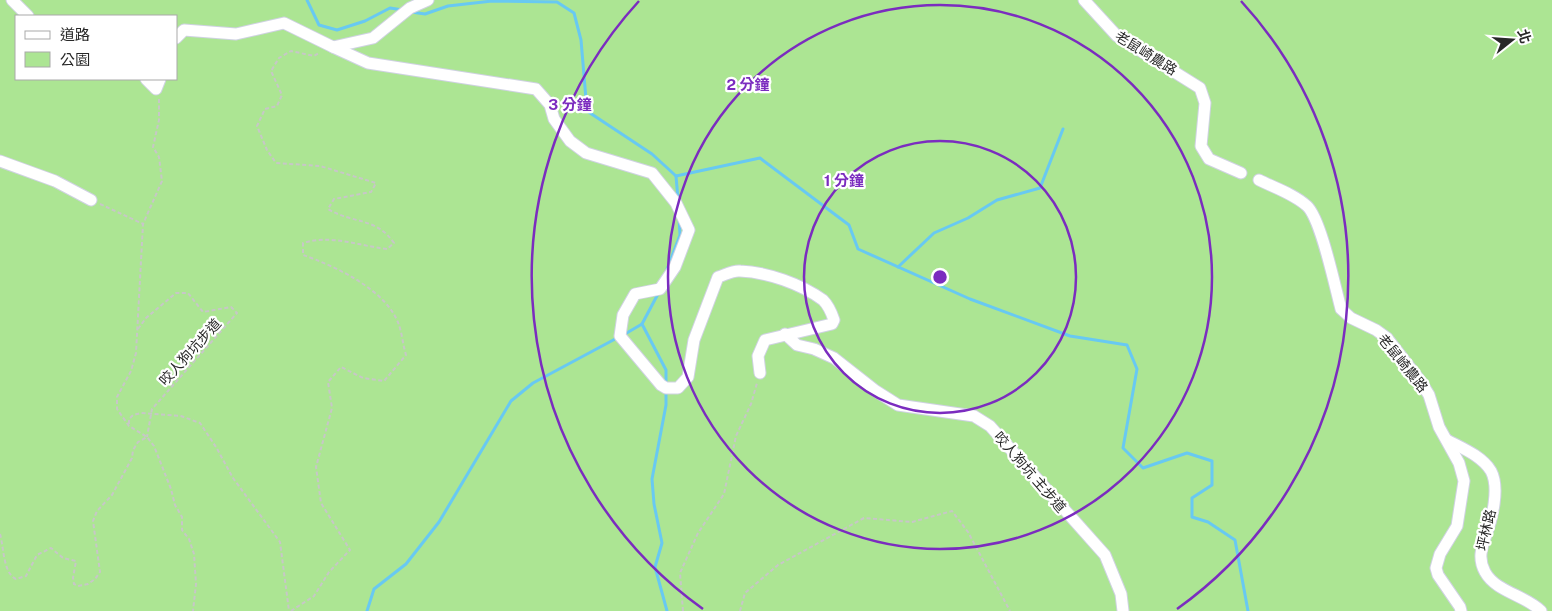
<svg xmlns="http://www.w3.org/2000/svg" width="1552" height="611" font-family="'Public Sans','Noto Sans TC',sans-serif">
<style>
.green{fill:#ace593;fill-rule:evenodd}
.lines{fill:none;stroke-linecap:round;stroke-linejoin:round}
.stream{stroke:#68c9f2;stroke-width:3}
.minor-casing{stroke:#cfd2e2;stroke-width:13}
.path{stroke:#c7c7c7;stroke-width:2;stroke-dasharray:4 2.5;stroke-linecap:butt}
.minor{stroke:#fff;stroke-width:11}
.ring{fill:none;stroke:#7b2cbf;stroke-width:2.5}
.labels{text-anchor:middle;stroke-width:4.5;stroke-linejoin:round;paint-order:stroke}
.street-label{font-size:14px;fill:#282828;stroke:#fff}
.centre{fill:#7b2cbf;stroke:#fff;stroke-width:2.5}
.ring-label{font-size:15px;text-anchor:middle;font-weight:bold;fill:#7b2cbf;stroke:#fff;stroke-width:4.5;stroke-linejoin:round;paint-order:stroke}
</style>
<rect width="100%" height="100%" fill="#ece4d9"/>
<path class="green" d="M0 0H1552V611H0ZM16 16H176V79H16Z"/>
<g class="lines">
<g class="stream">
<polyline points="307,0 319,25 337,30 365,21 390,8 403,10"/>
<polyline points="411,12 425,14 448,6 492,1 557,2 574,13 581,40 587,111 652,154 676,176 760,158 849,225 858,249 970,299 1070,336 1127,345 1137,369 1123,448 1143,468 1187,453 1212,461 1212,485 1192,498 1192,517 1208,522 1235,540 1248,611"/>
<polyline points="676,176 678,199"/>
<polyline points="898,267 934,233 968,218 997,200 1040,188 1063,129"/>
<polyline points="666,272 680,235 679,218"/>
<polyline points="659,292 642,324 666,370 666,385"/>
<polyline points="625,334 642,324"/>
<polyline points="666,392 666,405 652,479 654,504 662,543 655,567 667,611"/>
<polyline points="367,611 374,589 406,564 439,522 511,401 533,383 617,338"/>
</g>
<defs>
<g id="minor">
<polyline points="12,0 28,16"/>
<polyline points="1084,0 1117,36 1200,88 1205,103 1201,146 1209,159 1241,173"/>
<polyline points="176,38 184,30 236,34 284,23 333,47 373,38 410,8 428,0"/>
<path d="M333 47 368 63 536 89 550 105 554 119 570 141 586 153 652 173 676 203 689 230 675 267 660 289 635 294 623 315 620 336 661 385 666 388H678L688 377 694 340 718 277C725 275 733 270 740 271 767 272 801 284 823 300 828 305 832 314 834 320L832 324 765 340 758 356 760 373"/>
<polyline points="146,79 156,89 160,79"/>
<polyline points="0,161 55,181 91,200"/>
<path d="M1259 180C1275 188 1294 194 1307 206 1321 219 1335 287 1341 309L1351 318 1376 330 1387 338 1421 382 1429 395 1439 427 1459 463 1464 481 1457 526 1440 554 1436 568 1438 575 1460 607 1461 611"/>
<polyline points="785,334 797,345 814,349 834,358 876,391 898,405 974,416 990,426 1105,555 1121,594 1123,611"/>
<path d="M1447 440C1462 448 1482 456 1491 471 1500 488 1492 519 1486 535 1481 549 1478 559 1485 572 1496 592 1525 595 1541 611"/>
</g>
</defs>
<use href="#minor" class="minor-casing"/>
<g class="path">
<polyline points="159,99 159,120 153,147 159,157 162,181 143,224 136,353 131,371 117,397 117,409 129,426 147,437 154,446 171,489 175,505 182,517 182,530 189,539 194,554 196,584 193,611"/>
<polyline points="100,204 143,224"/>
<polyline points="138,329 146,318 176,293 188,293 203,312 231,307 237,313 152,409 147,437"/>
<polyline points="129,424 129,419 133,415 141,413 181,416 200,423 216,447 233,478 280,542 289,611"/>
<path d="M0 534C4 548 3 573 16 579L26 576 37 555 51 548 63 558 76 561 73 578 74 584 78 586 88 584 95 579 100 572 93 521 97 511 112 495 132 458 133 450 138 442 147 437"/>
<path d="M291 611 314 596 329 572 350 550 321 503 316 467 332 408 328 382 341 367 363 378 384 381 406 355C403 345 402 334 399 325 387 290 335 266 303 255V243C331 234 359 246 387 249L394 243C376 217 353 224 328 209L334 199 371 192 376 183 320 166 276 163 267 150 257 126 265 109 277 106 282 95 271 71 279 58 291 51 314 56 319 53"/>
<polyline points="683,611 680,573 698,533 724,494 736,436 751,404 757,383"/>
<polyline points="740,611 745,593 778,565 864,518 912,522 952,511 968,532 1010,611"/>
</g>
<use href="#minor" class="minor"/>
</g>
<g class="ring">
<circle cx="940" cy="277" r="136"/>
<circle cx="940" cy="277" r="272"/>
<path d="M703 609A408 408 0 0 1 639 1M1241 1A408 408 0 0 1 1177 609"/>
</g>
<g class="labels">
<g class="street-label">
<text transform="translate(1146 53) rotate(32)" y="5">老鼠崎農路</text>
<text transform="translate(190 352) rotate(-48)" y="5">咬人狗坑步道</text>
<text transform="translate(1403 363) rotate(51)" y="5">老鼠崎農路</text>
<text transform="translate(1030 472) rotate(49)" y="5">咬人狗坑 主步道</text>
<text transform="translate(1486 530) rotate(-77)" y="5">坪林路</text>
</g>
</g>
<circle cx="940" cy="277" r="8" class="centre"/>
<g class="ring-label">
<text x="748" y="90">2 分鐘</text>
<text x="570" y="110">3 分鐘</text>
<text x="844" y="186">1 分鐘</text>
</g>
<rect x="15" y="15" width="162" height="65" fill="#ffffff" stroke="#a9a9a9"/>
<rect x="25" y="31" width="25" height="8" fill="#ffffff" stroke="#a9a9a9"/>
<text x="60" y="40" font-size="15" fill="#282828">道路</text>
<rect x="25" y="52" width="25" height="15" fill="#ace593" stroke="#a9a9a9"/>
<text x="60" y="65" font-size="15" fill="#282828">公園</text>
<g transform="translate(1512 40) rotate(73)" stroke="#ffffff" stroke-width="4" paint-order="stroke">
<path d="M0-4L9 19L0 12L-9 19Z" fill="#282828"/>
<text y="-8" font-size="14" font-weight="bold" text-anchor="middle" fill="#282828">北</text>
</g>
</svg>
